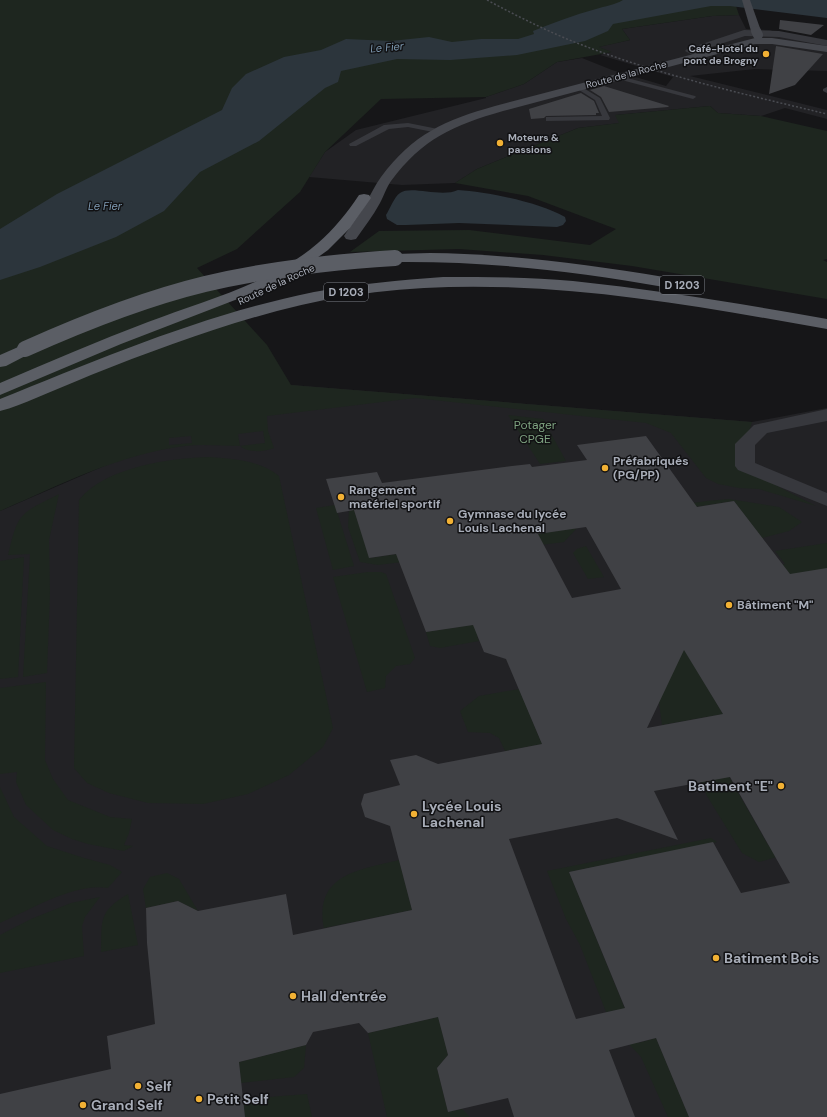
<svg xmlns="http://www.w3.org/2000/svg" width="827" height="1117" font-family="'DM Sans',sans-serif">
<style>
.built{fill:#222225}
.green{fill:#1e261f;fill-rule:evenodd}
.water{fill:#2c353c}
.building{fill:#404145;fill-rule:evenodd}
.lines{fill:none;stroke-linecap:round;stroke-linejoin:round}
.service{fill:#37383d;fill-rule:evenodd}
.minor{fill:#37383d;fill-rule:evenodd}
.secondary{fill:#45474d;fill-rule:evenodd}
.trunk{fill:#5b5e65;fill-rule:evenodd}
.rail{stroke:#4a4c52;stroke-width:1.5;stroke-dasharray:2 2;stroke-linecap:butt}
.secondary-bridge{stroke:#45474d;stroke-width:10}
.trunk-bridge{stroke:#5b5e65;stroke-width:16}
.poi-dot{fill:#f2b134;stroke:#111113;stroke-width:1.5}
.labels{text-anchor:middle;stroke-width:3;stroke-linejoin:round;paint-order:stroke}
.far-poi-label{font-size:10px;font-weight:bold;fill:#a8adb8;stroke:#111113;text-anchor:end}
.far-street-label{font-size:10px;fill:#a8adb8;stroke:#111113}
.far-water-label{font-size:11px;font-style:italic;fill:#7f9bb3;stroke:#111113}
.shield{fill:#111113;stroke:#7b7e86;stroke-width:1}
.shield-label{font-size:11px;font-weight:bold;fill:#a8adb8}
.park-label{font-size:12px;fill:#7fa381;stroke:#111113}
.poi-label{font-size:12px;font-weight:bold;fill:#a8adb8;stroke:#111113;text-anchor:start}
.near-poi-label{font-size:14px;font-weight:bold;fill:#a8adb8;stroke:#111113;text-anchor:start}
</style>
<rect width="100%" height="100%" fill="#161618"/>
<g class="built">
<polygon points="739,15 746,29 770,30 796,39 827,45 827,71 755,69 690,76 827,110 827,119 785,108 761,116 718,113 710,106 616,115 620,123 578,128 477,169 455,183 402,185 309,177 325,152 356,130 486,98 486,97 524,84 557,62 582,58 612,70 666,86 673,77 600,55 611,52 598,47 630,40 622,29 712,16"/>
<polygon points="291,385 752,422 827,408 827,1117 0,1117 0,511"/>
</g>
<g class="green">
<path d="M0 0H734L739 15 712 16 622 29 630 40 599 47 612 52 557 62 524 84 486 97 381 99 325 152 300 192 237 249 197 268 267 345 291 385 752 422 739 464 781 488 816 506 759 489 739 488 718 484 706 478 671 433 646 423 415 398 267 416 268 431 274 448C264 452 248 453 240 446 222 446 203 444 185 446 119 454 60 485 0 511ZM263 431 265 443 240 446 238 434ZM191 436 192 443 169 445V438Z"/>
<polygon points="710,106 718,113 761,116 827,131 827,259 823,260 827,262 827,299 632,266 543,255 459,249 350,252 379,231 469,230 590,245 616,229 528,196 455,183 477,169 578,128 619,123 615,115"/>
<polygon points="508,415 543,419 566,461 540,464"/>
<path d="M210 457C234 459 259 460 279 476L333 728 323 747 289 775 248 794 203 804 148 803 109 793 87 783 74 768 79 500C105 467 170 458 210 457Z"/>
<path d="M59 494 49 540 50 592 47 673 23 677 30 554 8 555C11 544 13 530 20 519 28 507 47 501 59 494Z"/>
<polygon points="729,499 779,507 802,522 789,531 762,538 734,501 615,519 625,537 594,542 617,514 707,501"/>
<polygon points="335,505 354,566 333,570 316,508"/>
<polygon points="354,510 370,558 577,528 564,542 378,565 360,562 348,527 349,511"/>
<polygon points="827,543 827,568 807,592 757,570 785,564 775,551"/>
<polygon points="586,546 604,577 588,579 573,553 577,549"/>
<polygon points="24,557 18,677 0,679 0,561"/>
<polygon points="368,572 381,572 386,574 415,658 410,664 396,666 386,676 385,688 367,692 333,577"/>
<polygon points="491,622 496,633 477,636 479,641 440,648 430,646 426,632"/>
<polygon points="677,637 723,714 662,725 658,695"/>
<polygon points="46,682 45,760 53,779 68,800 110,817 132,819 129,833 124,845 133,846 124,851 88,844 72,839 53,830 26,805 16,782 17,772 0,774 0,688"/>
<polygon points="519,689 542,744 505,751 499,738 490,733 468,732 460,711 479,696"/>
<polygon points="708,740 768,845 780,856 759,862 742,853 707,796 693,765"/>
<path d="M0 787 14 817 47 846 84 858 110 865 122 872 108 888C74 883 32 909 0 923Z"/>
<polygon points="711,838 717,842 569,872 625,1009 606,1012 580,945 566,919 547,871"/>
<path d="M399 860 412 910 324 928C314 874 359 870 399 860Z"/>
<polygon points="167,873 179,879 198,911 178,901 146,908 143,889 150,877"/>
<path d="M128 894 138 945 101 952C102 920 98 912 128 894Z"/>
<polygon points="100,897 85,917 82,926 84,956 0,973 0,935 31,919 71,903"/>
<polygon points="438,1017 448,1055 437,1068 448,1112 462,1109 470,1117 387,1117 368,1033"/>
<polygon points="631,1025 638,1043 656,1038 689,1117 668,1117 641,1057 628,1043"/>
<polygon points="306,1045 304,1068 294,1077 241,1083 239,1062"/>
<polygon points="307,1094 312,1117 245,1117 243,1099"/>
</g>
<g class="water">
<path d="M623 0H827V18L730 6H711L613 24 608 31 585 41 517 55 450 60 397 59 341 71 338 82 325 88 259 141 200 172 164 211 116 237 40 267 0 280V229L57 194 222 110 232 88 246 74 284 57 321 50 346 39 391 41 429 37 452 42 481 39H518L534 34 533 31C553 23 574 15 596 9 605 6 615 5 623 0Z"/>
<path d="M458 190C488 192 539 202 565 217L566 221 563 225 557 227 459 223 406 225H397L387 219 386 215C390 209 394 197 400 193 411 185 441 198 458 190Z"/>
</g>
<g class="building">
<polygon points="780,20 824,25 811,35 779,29"/>
<polygon points="776,46 823,54 795,85 769,94"/>
<polygon points="604,86 669,106 668,107 609,112 601,97 590,90"/>
<polygon points="581,93 594,101 599,113 596,113 596,115 546,116 544,118 531,119 529,109"/>
<path d="M646 436 697 507 734 501 790 574 827 568V1117H689L656 1038 609 1050 635 1117H514L508 1098 448 1112 437 1068 448 1055 438 1017 368 1033 359 1023 313 1032 306 1045 239 1062 245 1117H0V1094L111 1069 107 1036 155 1024 147 943 146 908 178 901 198 911 286 894 293 935 412 910 390 826 365 817 361 804 364 794 400 785 390 760 416 755 438 764 542 744 506 659 484 652 473 625 426 632 396 554 369 558 354 510 337 513 326 479 377 472 382 483 512 466 530 464 532 467 587 460 577 445ZM586 527 621 589 572 598 538 534ZM684 650 723 714 647 728ZM730 777 790 883 741 893 713 842 569 872 625 1008 576 1019 509 839 617 818 678 840 654 791Z"/>
</g>
<g class="lines">
<g class="service">
<polygon points="616,75 695,96 696,97 693,99 614,78 613,77"/>
<polygon points="576,86 580,86 600,98 610,118 609,120 546,121 546,117 549,117 602,116 595,100 576,88"/>
<polygon points="827,87 827,93 823,91 823,89"/>
<polygon points="408,123 438,129 442,131 438,133 408,127 389,129 356,146 350,146 349,144 384,125"/>
</g>
<g class="minor">
<polygon points="744,30 779,31 827,40 827,46 779,37 745,36 699,51 705,55 703,57 697,57 685,51 687,49"/>
<polygon points="827,409 827,421 767,433 755,445 755,463 827,493 827,506 738,470 735,466 735,444 754,425"/>
</g>
<g class="secondary">
<polygon points="742,0 750,0 761,31 759,33 756,34 751,31"/>
<path d="M755 38H772L827 46V52L772 44H755L503 111C454 125 422 139 391 181 386 188 384 196 380 203 373 216 364 227 356 239L351 240 346 239 344 236C351 225 360 215 366 203 371 194 375 185 381 177 413 134 445 120 495 106Z"/>
</g>
<g class="trunk">
<path d="M364 194 369 195 371 198 350 228 328 250 303 268 276 283 248 295 121 344 0 395V383C49 362 98 341 148 322 205 300 271 284 318 243 334 229 347 213 359 195Z"/>
<path d="M430 253C509 254 586 264 664 277L669 279 672 282 669 285 664 287C575 271 486 261 395 262L390 261 388 258 390 255 395 254Z"/>
<path d="M443 277C486 277 530 277 573 281 658 290 743 304 827 319V329C646 297 458 262 277 311 213 328 152 351 91 375 73 383 54 390 36 398 24 403 12 408 0 411V399C102 358 205 314 314 292 357 284 400 280 443 277Z"/>
<polygon points="25,344 31,345 33,349 31,353 6,366 0,367 0,355"/>
</g>
<path class="rail" d="M487 0C513 14 539 27 567 39 650 73 739 93 827 114"/>
<polyline class="secondary-bridge" points="756,31 758,35"/>
<path class="trunk-bridge" d="M25 349C83 323 143 299 205 284 268 269 331 262 395 258"/>
</g>
<g class="poi-dot">
<circle cx="766" cy="54" r="4"/>
<circle cx="500" cy="143" r="4"/>
<circle cx="605" cy="468" r="4"/>
<circle cx="341" cy="497" r="4"/>
<circle cx="450" cy="521" r="4"/>
<circle cx="729" cy="605" r="4"/>
<circle cx="781" cy="786" r="4"/>
<circle cx="414" cy="814" r="4"/>
<circle cx="716" cy="958" r="4"/>
<circle cx="293" cy="996" r="4"/>
<circle cx="138" cy="1086" r="4"/>
<circle cx="199" cy="1099" r="4"/>
<circle cx="83" cy="1105" r="4"/>
</g>
<g class="labels">
<g class="far-poi-label">
<text x="758" y="52">Café-Hotel du<tspan x="758" dy="12">pont de Brogny</tspan></text>
<text x="508" y="141" text-anchor="start">Moteurs &amp;<tspan x="508" dy="12">passions</tspan></text>
</g>
<g class="far-street-label">
<text transform="translate(626 74) rotate(-15)" y="4">Route de la Roche</text>
<text transform="translate(276 284) rotate(-25)" y="4">Route de la Roche</text>
</g>
<g class="far-water-label">
<text transform="translate(387 47) rotate(-5)" y="4">Le Fier</text>
<text x="105" y="210">Le Fier</text>
</g>
<g class="shield">
<rect x="660" y="276" width="44" height="18" rx="3"/>
<rect x="324" y="283" width="44" height="18" rx="3"/>
</g>
<g class="shield-label">
<text x="682" y="289">D 1203</text>
<text x="346" y="296">D 1203</text>
</g>
<g class="park-label">
<text x="535" y="429">Potager<tspan x="535" dy="14">CPGE</tspan></text>
</g>
<g class="poi-label">
<text x="613" y="465">Préfabriqués<tspan x="613" dy="14">(PG/PP)</tspan></text>
<text x="349" y="494">Rangement<tspan x="349" dy="14">matériel sportif</tspan></text>
<text x="458" y="518">Gymnase du lycée<tspan x="458" dy="14">Louis Lachenal</tspan></text>
<text x="737" y="609">Bâtiment "M"</text>
</g>
<g class="near-poi-label">
<text x="773" y="791" text-anchor="end">Batiment "E"</text>
<text x="422" y="811">Lycée Louis<tspan x="422" dy="16">Lachenal</tspan></text>
<text x="724" y="963">Batiment Bois</text>
<text x="301" y="1001">Hall d'entrée</text>
<text x="146" y="1091">Self</text>
<text x="207" y="1104">Petit Self</text>
<text x="91" y="1110">Grand Self</text>
</g>
</g>
</svg>
